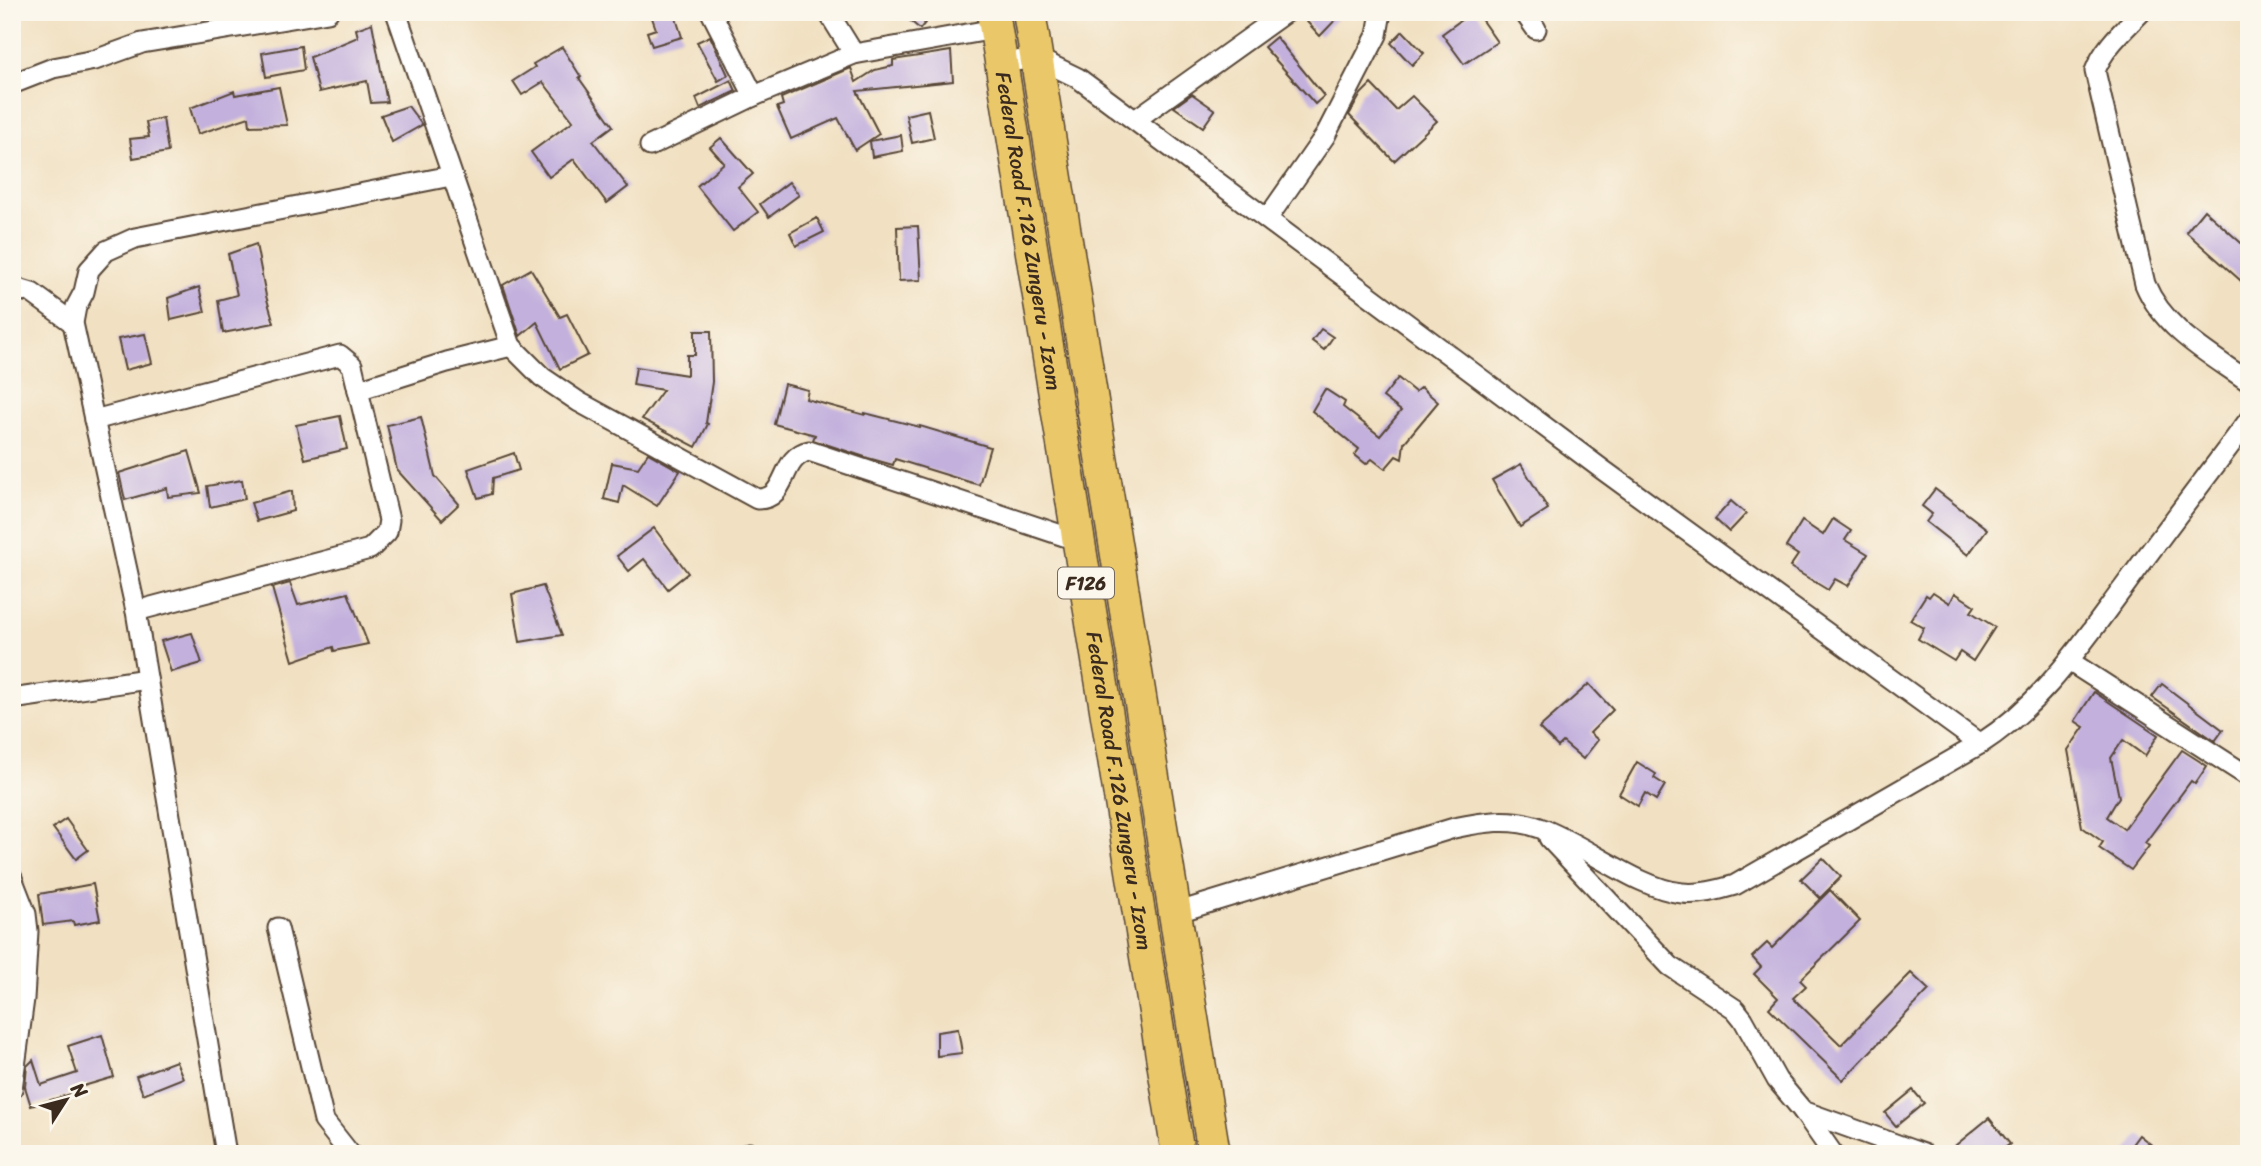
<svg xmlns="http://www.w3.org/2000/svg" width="2261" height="1166" font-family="Sriracha,sans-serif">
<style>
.building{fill:#c3b0dd}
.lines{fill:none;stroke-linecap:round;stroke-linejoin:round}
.minor-casing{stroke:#564536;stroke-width:23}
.primary-casing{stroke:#564536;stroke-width:35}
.minor{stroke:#fff;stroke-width:19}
.primary{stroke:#eac769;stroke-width:32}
.labels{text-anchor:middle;stroke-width:6;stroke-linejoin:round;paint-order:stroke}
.shield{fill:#fbf7ec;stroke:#75685c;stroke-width:2}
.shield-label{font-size:19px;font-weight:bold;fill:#3b2a1e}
.street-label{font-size:21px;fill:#3b2a1e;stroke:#fbf7ec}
</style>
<rect width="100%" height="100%" fill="#fbf7ec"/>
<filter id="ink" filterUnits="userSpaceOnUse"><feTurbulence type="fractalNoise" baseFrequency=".0143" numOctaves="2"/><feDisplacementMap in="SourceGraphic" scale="14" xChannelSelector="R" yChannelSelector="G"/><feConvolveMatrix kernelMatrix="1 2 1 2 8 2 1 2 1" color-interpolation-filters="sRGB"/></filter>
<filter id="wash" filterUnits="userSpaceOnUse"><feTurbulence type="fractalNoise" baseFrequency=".00686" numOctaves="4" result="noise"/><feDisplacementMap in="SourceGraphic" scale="28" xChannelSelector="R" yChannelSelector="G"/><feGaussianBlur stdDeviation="1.57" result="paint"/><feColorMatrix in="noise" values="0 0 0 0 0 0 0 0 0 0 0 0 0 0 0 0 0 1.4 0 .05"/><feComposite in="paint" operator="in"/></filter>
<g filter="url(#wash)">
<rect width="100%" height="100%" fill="#f1e0c1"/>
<g id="blocks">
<g class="building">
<polygon points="650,12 674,12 682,37 652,46 647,32 656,29"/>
<polygon points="900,12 934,12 920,29"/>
<polygon points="1298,12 1343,12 1320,36"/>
<polygon points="1472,12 1476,12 1497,42 1464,64 1442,34"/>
<polygon points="372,23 387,102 371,103 367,81 319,92 310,57 358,37 356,29"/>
<polygon points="1403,31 1424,53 1412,65 1391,43"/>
<polygon points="710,36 728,75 718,81 697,42"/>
<polygon points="1276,37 1324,96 1315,104 1264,47"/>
<polygon points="301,46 304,70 266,77 262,53"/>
<polygon points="562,47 581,77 579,78 613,126 593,141 628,187 607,203 574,159 549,177 531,152 573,121 543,82 522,95 513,81 535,67 533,64"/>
<polygon points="951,51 953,81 857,91 879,134 855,150 838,118 791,139 777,107 783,105 781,98 851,68 856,82 875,70 893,66 893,60"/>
<polygon points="731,80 736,91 700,108 696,98"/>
<polygon points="1371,84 1396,110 1412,96 1437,121 1394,161 1349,115 1361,94"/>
<polygon points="279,87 287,125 250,126 249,117 198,134 190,108 234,91 235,95"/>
<polygon points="1192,94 1215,110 1203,127 1174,107"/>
<polygon points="408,106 422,125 392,142 381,115"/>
<polygon points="928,110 934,138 912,143 906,115"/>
<polygon points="163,118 168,152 133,158 130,139 149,137 146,122"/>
<polygon points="901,135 903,151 872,157 870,141"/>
<polygon points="721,138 753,174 738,187 758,212 733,231 697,186 724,163 710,147"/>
<polygon points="789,182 799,195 769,217 760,204"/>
<polygon points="2204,210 2249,250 2249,288 2186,232"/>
<polygon points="817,218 824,232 796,246 790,233"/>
<polygon points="918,226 921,280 899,281 897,227"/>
<polygon points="256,244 266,296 274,323 223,333 218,300 237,295 228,254"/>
<polygon points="531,269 560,317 567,314 588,355 560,369 537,322 520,336 503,285"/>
<polygon points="199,287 205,312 171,320 168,298"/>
<polygon points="1321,329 1333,337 1324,350 1312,341"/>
<polygon points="695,331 711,331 712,382 706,423 708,424 696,447 642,419 663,390 633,385 636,367 687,375 687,355 695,355"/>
<polygon points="145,334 152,363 125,370 118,339"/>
<polygon points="1398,378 1415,392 1421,387 1438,402 1404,443 1402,459 1396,456 1385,469 1372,459 1366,464 1355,455 1359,449 1312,411 1325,389 1345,402 1343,407 1380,436 1401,411 1383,397"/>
<polygon points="784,384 808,390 806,399 865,415 865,413 920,427 920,426 990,447 979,485 895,459 893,465 868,458 813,440 815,435 774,424"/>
<polygon points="340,416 347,449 305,459 296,425"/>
<polygon points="421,417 435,476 459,504 442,520 397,470 387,425"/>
<polygon points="189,451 201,493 168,497 167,488 125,500 119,473"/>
<polygon points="514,453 519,470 493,478 492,494 478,498 468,469"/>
<polygon points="648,453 680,471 657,506 623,485 619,503 604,499 612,463 638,468"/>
<polygon points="1521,464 1548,509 1520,527 1492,480"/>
<polygon points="242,480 245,499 210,507 207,486"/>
<polygon points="1935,489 1987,529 1968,555 1926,522 1932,514 1922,506"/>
<polygon points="292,491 293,511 257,521 251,503"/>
<polygon points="1731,501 1746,514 1729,532 1715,519"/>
<polygon points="1833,519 1851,531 1845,540 1868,554 1848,586 1835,579 1828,590 1790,567 1798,555 1786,547 1802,521 1823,535"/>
<polygon points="654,528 688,573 668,589 644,559 629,571 617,556"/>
<polygon points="290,583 298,605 348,593 368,644 334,651 333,647 293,661 272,588"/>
<polygon points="543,586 562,635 520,642 512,594"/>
<polygon points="1933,592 1950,603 1955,593 1975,606 1971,612 1995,627 1973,661 1960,652 1954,661 1918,639 1924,628 1910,620 1926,595 1929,597"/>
<polygon points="192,633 202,663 171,672 161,641"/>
<polygon points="1589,684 1613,710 1590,733 1598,740 1583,759 1563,742 1558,747 1539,728"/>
<polygon points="2162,684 2223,730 2215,741 2152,697"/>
<polygon points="2094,692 2158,735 2145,756 2123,740 2111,758 2119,797 2107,817 2124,829 2182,750 2207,766 2195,784 2191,781 2145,843 2149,846 2131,870 2099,848 2103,842 2082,827 2068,750 2084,727 2075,721"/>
<polygon points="1637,762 1656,774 1654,778 1665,785 1656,800 1645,793 1638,806 1619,794"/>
<polygon points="66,819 88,850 76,859 53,828"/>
<polygon points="1823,858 1841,877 1820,898 1801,879"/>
<polygon points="93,884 100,920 74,925 73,921 43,925 39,894"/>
<polygon points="1830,890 1860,921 1800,980 1806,986 1793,998 1841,1045 1911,973 1929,990 1843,1080 1769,1008 1778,998 1754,974 1761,967 1752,957 1767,943 1772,948"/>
<polygon points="958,1029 962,1053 937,1056 937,1032"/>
<polygon points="102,1035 114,1077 70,1090 71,1094 31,1106 25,1087 27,1066 33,1060 41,1085 77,1073 68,1046"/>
<polygon points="176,1061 183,1078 143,1094 136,1076"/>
<polygon points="1913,1090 1924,1103 1896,1126 1885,1113"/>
<polygon points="1989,1118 2010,1144 1997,1154 1945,1154"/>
<polygon points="2139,1135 2163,1154 2125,1154"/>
</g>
</g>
</g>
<g filter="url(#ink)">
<use href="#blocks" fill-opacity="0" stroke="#564536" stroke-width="2"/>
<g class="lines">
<defs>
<g id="minor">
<polyline points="711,12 754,96"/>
<polyline points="828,12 854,54"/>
<polyline points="1524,12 1536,29"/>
<path d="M2141 12C2123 31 2104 47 2095 71L2145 284C2164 330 2210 354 2249 382"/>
<polyline points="1001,63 1037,58 1078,78 1603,470 1980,744"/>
<polyline points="12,84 53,68 95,60 142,43 328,12"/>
<polyline points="1135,120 1286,12"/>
<polyline points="650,146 754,96 854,54 995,29"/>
<polyline points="1267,219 1325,136 1377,35 1381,12"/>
<polyline points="12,287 32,293 73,323"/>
<path d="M511 346 542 377 579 402 757 499C789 500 779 457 809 451L1079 541"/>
<polyline points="358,390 447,362 511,346 396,12"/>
<polyline points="94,420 340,355 352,365 389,520 387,532 370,549 136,611"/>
<polyline points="2069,661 2249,777"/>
<polyline points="12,699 147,679"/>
<polyline points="1549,838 1670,966 1735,1009 1743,1019 1777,1080 1803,1111 1833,1154"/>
<polyline points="12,878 26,914 28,931 24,999 12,1089"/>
<path d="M1175 913 1454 828C1482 822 1512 817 1540 828 1583 843 1638 889 1682 893 1700 895 1718 890 1735 885L1980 744C2042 704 2080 646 2124 587 2165 531 2207 476 2249 420"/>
<polyline points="278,928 324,1121 350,1154"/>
<polyline points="1803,1111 1923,1154"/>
<polyline points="226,1154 136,611 73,323 76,307 84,292 89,270 106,251 135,238 451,176"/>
<polyline points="748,1154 749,1153"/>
</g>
<g id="primary">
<path id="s1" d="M993 12 1178 1154"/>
<polyline points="1029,12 1214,1154"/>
</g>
</defs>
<use href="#minor" class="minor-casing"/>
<use href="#primary" class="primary-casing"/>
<use href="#minor" class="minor"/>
<use href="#primary" class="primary"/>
</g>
</g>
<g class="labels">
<rect class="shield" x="1058" y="567.5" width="56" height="31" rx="5"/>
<g class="shield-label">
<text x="1086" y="590">F126</text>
</g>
<g class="street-label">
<text dy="7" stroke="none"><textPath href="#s1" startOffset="222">Federal Road F.126 Zungeru - Izom</textPath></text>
<text dy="7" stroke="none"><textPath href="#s1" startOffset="789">Federal Road F.126 Zungeru - Izom</textPath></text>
</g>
</g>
<rect width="2261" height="1166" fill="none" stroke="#fbf7ec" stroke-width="42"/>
<g transform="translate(66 1100) rotate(54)" stroke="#fbf7ec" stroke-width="5" paint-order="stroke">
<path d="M0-5L12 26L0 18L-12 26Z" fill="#3b2a1e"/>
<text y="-10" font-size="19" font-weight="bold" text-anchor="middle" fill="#3b2a1e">N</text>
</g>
</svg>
